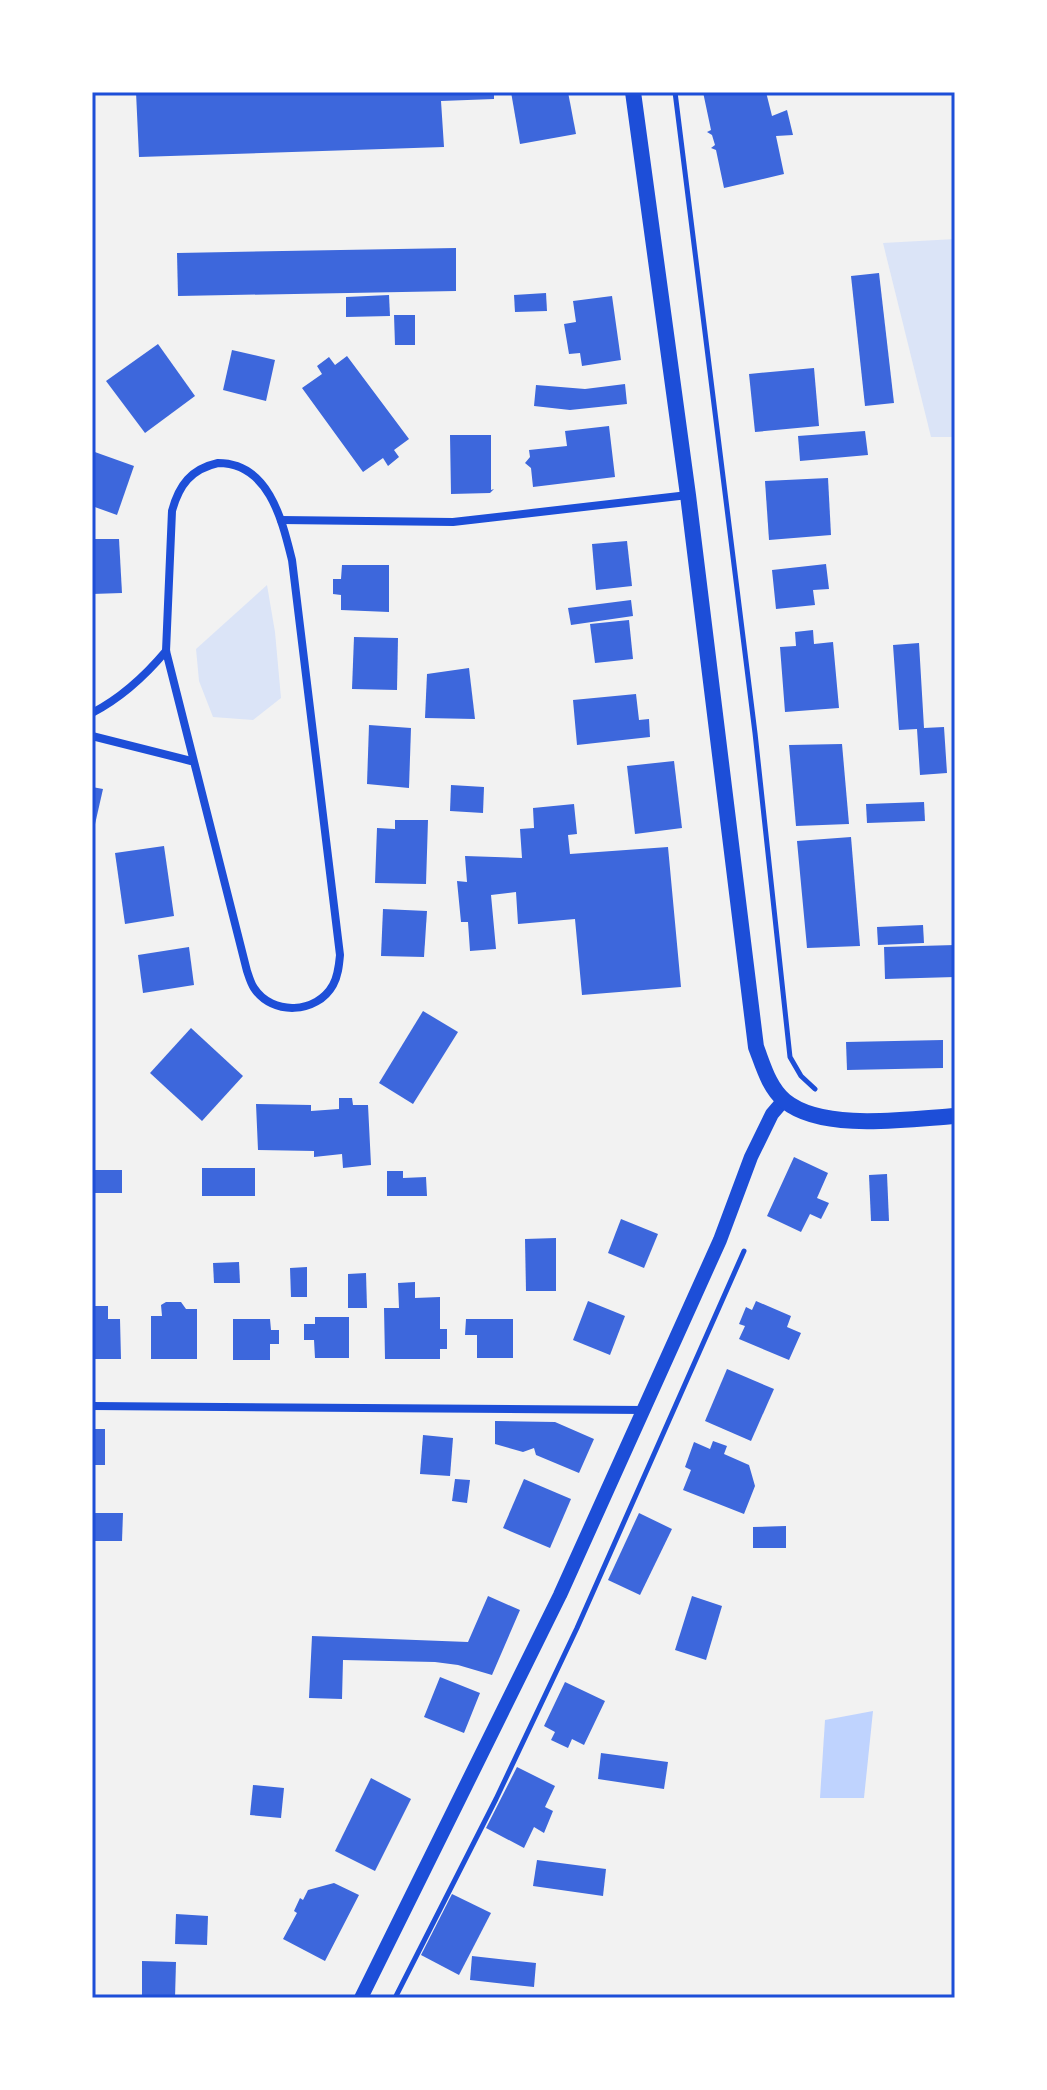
<svg xmlns="http://www.w3.org/2000/svg" width="1047" height="2090" font-family="Arial,sans-serif">
<style>
.green{fill:#dbe4f7}
.water{fill:#bfd3fe}
.building{fill:#3d67dc}
.lines{fill:none;stroke-linecap:round;stroke-linejoin:round}
.path{stroke:#1d4ed8;stroke-width:5}
.minor{stroke:#1d4ed8;stroke-width:8}
.tertiary{stroke:#1d4ed8;stroke-width:14}
.secondary{stroke:#1d4ed8;stroke-width:16}
.neatline{fill:none;stroke:#1d4ed8;stroke-width:3}
</style>
<rect width="100%" height="100%" fill="#f2f2f2"/>
<g class="green">
<polygon points="955,239 955,437 931,437 883,243"/>
<polygon points="267,585 275,632 281,698 253,720 213,717 199,681 196,649"/>
</g>
<polygon class="water" points="873,1711 864,1798 820,1798 825,1720"/>
<g class="building">
<polygon points="136,92 494,92 494,99 441,101 444,147 139,157"/>
<polygon points="511,92 568,92 576,134 520,144"/>
<polygon points="703,92 766,92 772,116 787,110 793,135 776,136 784,174 724,188 716,150 711,148 715,145 712,135 707,132 711,130"/>
<polygon points="456,248 456,291 178,296 177,253"/>
<polygon points="879,273 894,403 865,406 851,276"/>
<polygon points="546,293 547,311 515,312 514,295"/>
<polygon points="389,295 390,316 346,317 346,297"/>
<polygon points="612,296 621,360 582,366 580,353 569,354 564,324 576,322 573,301"/>
<polygon points="394,315 415,315 415,345 395,345"/>
<polygon points="158,344 195,396 145,433 106,381"/>
<polygon points="232,350 275,360 266,401 223,390"/>
<polygon points="347,356 409,439 394,450 399,457 388,466 383,458 363,472 302,388 322,374 317,366 329,357 335,365"/>
<polygon points="814,368 819,426 755,432 749,374"/>
<polygon points="625,384 627,404 570,410 534,406 536,385 585,389"/>
<polygon points="609,426 615,477 533,487 531,468 525,463 530,457 529,450 567,446 565,431"/>
<polygon points="865,431 868,455 800,461 798,436"/>
<polygon points="450,435 491,435 491,490 494,489 490,493 451,494"/>
<polygon points="92,451 134,466 117,515 92,506"/>
<polygon points="828,478 831,535 769,540 765,481"/>
<polygon points="92,539 119,539 122,593 92,594"/>
<polygon points="627,541 632,586 596,590 592,544"/>
<polygon points="826,564 829,589 813,590 815,605 776,609 772,570"/>
<polygon points="342,565 389,565 389,612 341,610 341,595 333,594 333,579 341,579"/>
<polygon points="631,600 633,616 571,625 568,608"/>
<polygon points="629,620 633,659 595,663 590,624"/>
<polygon points="813,630 814,644 833,642 839,708 785,712 780,647 796,646 795,632"/>
<polygon points="354,637 398,638 397,690 352,689"/>
<polygon points="919,643 924,728 944,727 947,773 920,775 917,729 899,730 893,645"/>
<polygon points="469,668 475,719 425,718 427,674"/>
<polygon points="636,694 639,720 649,719 650,737 577,745 573,700"/>
<polygon points="369,725 411,728 409,788 367,784"/>
<polygon points="842,744 849,824 796,826 789,745"/>
<polygon points="674,761 682,828 635,834 627,766"/>
<polygon points="451,785 484,787 483,813 450,811"/>
<polygon points="92,787 103,789 93,833 92,833"/>
<polygon points="924,802 925,821 867,823 866,804"/>
<polygon points="574,804 577,834 568,835 570,854 668,847 681,987 582,995 575,919 518,924 516,892 491,895 496,949 470,951 468,922 461,922 457,881 467,882 465,856 522,858 520,829 534,828 533,808"/>
<polygon points="395,820 428,820 426,884 375,883 377,828 395,829"/>
<polygon points="851,837 860,946 807,948 797,841"/>
<polygon points="164,846 174,916 125,924 115,853"/>
<polygon points="383,909 427,911 424,957 381,956"/>
<polygon points="923,925 924,943 878,945 877,927"/>
<polygon points="955,945 955,977 885,979 884,947"/>
<polygon points="189,947 194,985 143,993 138,955"/>
<polygon points="423,1011 458,1032 413,1104 379,1083"/>
<polygon points="191,1028 243,1076 202,1121 150,1073"/>
<polygon points="943,1040 943,1068 847,1070 846,1042"/>
<polygon points="339,1098 352,1098 353,1105 368,1105 371,1165 343,1168 342,1154 314,1157 314,1151 258,1150 256,1104 311,1105 311,1111 339,1109"/>
<polygon points="794,1157 828,1173 817,1198 829,1203 821,1219 810,1214 801,1232 767,1216"/>
<rect x="202" y="1168" width="53" height="28"/>
<rect x="92" y="1170" width="30" height="23"/>
<polygon points="387,1171 403,1171 403,1178 426,1177 427,1196 387,1196"/>
<polygon points="887,1174 889,1221 871,1221 869,1175"/>
<polygon points="621,1219 658,1234 644,1268 608,1253"/>
<polygon points="556,1238 556,1291 526,1291 525,1239"/>
<polygon points="239,1262 240,1283 214,1283 213,1263"/>
<polygon points="307,1267 307,1297 291,1297 290,1268"/>
<polygon points="366,1273 367,1308 348,1308 348,1274"/>
<polygon points="415,1282 415,1298 440,1297 440,1329 447,1329 447,1349 440,1349 440,1359 385,1359 384,1308 399,1308 398,1283"/>
<polygon points="588,1301 625,1316 610,1355 573,1340"/>
<polygon points="756,1301 791,1316 787,1327 801,1333 789,1360 739,1339 745,1326 739,1324 746,1307 752,1310"/>
<polygon points="166,1302 181,1302 186,1309 197,1309 197,1359 151,1359 151,1316 162,1316 161,1305"/>
<polygon points="92,1306 108,1306 108,1319 120,1319 121,1359 92,1359"/>
<polygon points="315,1317 349,1317 349,1358 315,1358 314,1340 304,1340 304,1324 315,1324"/>
<polygon points="233,1319 270,1319 271,1330 279,1330 279,1344 270,1344 270,1360 233,1360"/>
<polygon points="466,1319 513,1319 513,1358 477,1358 477,1335 465,1335"/>
<polygon points="727,1369 774,1389 751,1441 705,1421"/>
<polygon points="495,1421 555,1422 594,1439 579,1473 536,1455 534,1448 523,1452 495,1444"/>
<rect x="92" y="1429" width="13" height="36"/>
<polygon points="423,1435 453,1438 450,1476 420,1474"/>
<polygon points="713,1441 727,1446 724,1454 749,1465 755,1486 744,1514 683,1490 691,1470 685,1467 694,1442 710,1449"/>
<polygon points="455,1479 470,1480 467,1503 452,1501"/>
<polygon points="524,1479 571,1499 550,1548 503,1528"/>
<polygon points="93,1513 123,1513 122,1541 92,1541"/>
<polygon points="639,1513 672,1529 640,1595 608,1580"/>
<polygon points="786,1526 786,1548 753,1548 753,1527"/>
<polygon points="488,1596 520,1610 492,1675 458,1665 435,1662 343,1660 342,1699 309,1698 312,1636 468,1642"/>
<polygon points="692,1596 722,1606 706,1660 675,1650"/>
<polygon points="440,1677 480,1693 464,1733 424,1717"/>
<polygon points="565,1682 605,1701 584,1745 572,1739 568,1748 551,1740 555,1732 544,1726"/>
<polygon points="601,1753 668,1762 664,1789 598,1779"/>
<polygon points="517,1767 555,1786 545,1807 553,1811 544,1833 534,1827 524,1848 486,1828"/>
<polygon points="371,1778 411,1799 375,1871 335,1851"/>
<polygon points="253,1785 284,1788 281,1818 250,1815"/>
<polygon points="537,1860 606,1869 603,1896 533,1886"/>
<polygon points="334,1883 359,1895 325,1961 283,1939 297,1913 294,1911 300,1898 303,1900 308,1890"/>
<polygon points="452,1894 491,1913 459,1975 421,1955"/>
<polygon points="176,1914 208,1916 207,1945 175,1944"/>
<polygon points="472,1956 536,1963 534,1987 470,1980"/>
<polygon points="142,1961 176,1962 175,1998 142,1998"/>
</g>
<g class="lines">
<g class="path">
<polyline points="675,92 755,733 790,1057 801,1076 815,1089"/>
<polyline points="395,1998 496,1799 577,1628 744,1251"/>
</g>
<g class="minor">
<path d="M218 463C269 463 282 520 292 560L340 955C339 966 338 976 333 985 317 1014 272 1016 254 988 251 984 249 977 247 971L166 651 172 511C179 485 191 469 218 463Z"/>
<polyline points="281,520 453,522 688,495"/>
<path d="M92 713C121 698 145 676 166 651"/>
<polyline points="92,736 191,761"/>
<polyline points="92,1406 643,1410"/>
</g>
<polyline class="tertiary" points="361,1998 560,1595 720,1240 751,1157 772,1114 784,1100"/>
<path class="secondary" d="M633 92 688 495 756 1047C763 1065 769 1088 785 1101 823 1132 908 1119 955 1116"/>
</g>
<rect width="1047" height="2090" fill="none" stroke="#ffffff" stroke-width="188"/>
<rect x="94" y="94" width="859" height="1902" class="neatline"/>
</svg>
